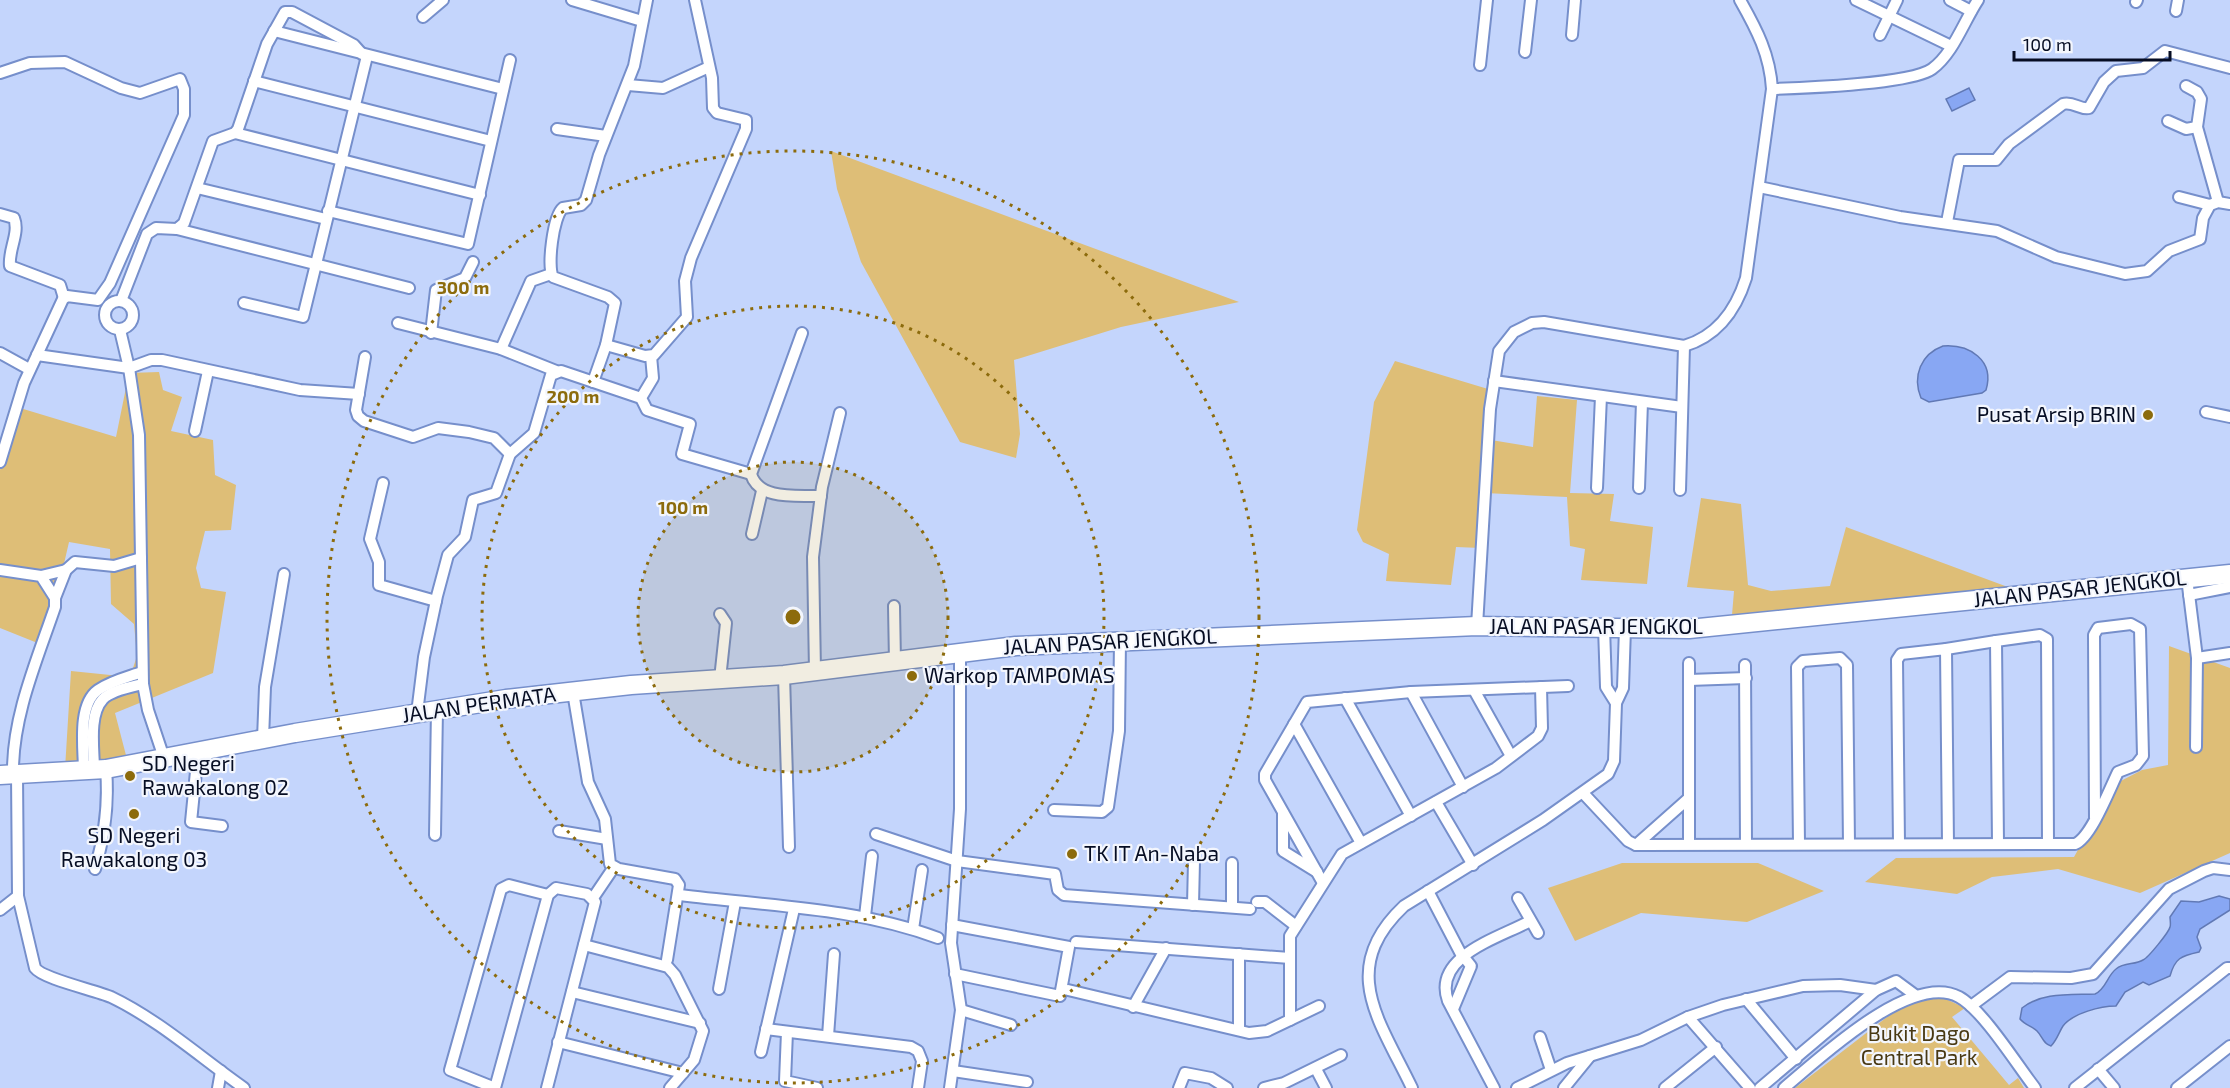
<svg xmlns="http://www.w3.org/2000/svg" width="2230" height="1088" font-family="'Exo 2',sans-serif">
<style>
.green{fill:#debe77}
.water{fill:#88a7f3;stroke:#6179b5;stroke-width:1.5}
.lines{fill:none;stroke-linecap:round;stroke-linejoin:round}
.street-casing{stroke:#768fcb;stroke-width:14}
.primary-casing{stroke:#768fcb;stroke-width:21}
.street{stroke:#fff;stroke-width:10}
.primary{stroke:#fff;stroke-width:18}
.ring{fill:none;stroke:#8c6b0c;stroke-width:3;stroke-dasharray:3 6}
.poi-dot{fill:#8c6b0c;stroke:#f3f6fd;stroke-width:2}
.labels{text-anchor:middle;stroke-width:4.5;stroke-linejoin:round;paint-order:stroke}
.poi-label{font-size:21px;fill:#060d23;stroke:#f3f6fd;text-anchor:start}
.street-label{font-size:21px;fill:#060d23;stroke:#f3f6fd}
.park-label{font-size:21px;fill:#493913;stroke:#f3f6fd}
.centre{fill:#8c6b0c;stroke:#f3f6fd;stroke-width:3}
.ring-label{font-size:18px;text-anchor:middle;font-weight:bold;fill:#8c6b0c;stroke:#f3f6fd;stroke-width:4.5;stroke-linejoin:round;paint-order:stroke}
</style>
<rect width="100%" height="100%" fill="#c4d5fc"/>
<g class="green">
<polygon points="831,151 1239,302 1121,327 1014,360 1020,434 1016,458 960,442 861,262 837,189"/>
<polygon points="1395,361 1498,392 1491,440 1533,447 1537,396 1577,400 1570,493 1614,494 1610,521 1653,527 1647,584 1581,580 1585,549 1570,546 1567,497 1485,493 1481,548 1456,547 1451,585 1386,581 1389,554 1363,542 1357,530 1374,402"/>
<polygon points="159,372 163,390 182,397 171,431 213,440 215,475 236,485 231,530 205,531 196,568 201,588 226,592 213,673 115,713 128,763 65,769 71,671 130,677 137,656 134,624 111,604 110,549 69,542 45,646 0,628 0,470 20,408 116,437 129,373"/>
<polygon points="1701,498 1741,504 1748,585 1771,591 1830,586 1846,527 2024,593 1731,627 1734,591 1687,587"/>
<polygon points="2169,646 2230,668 2230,853 2140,893 2058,869 1992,877 1957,894 1865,882 1896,858 2074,857 2115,784 2142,770 2168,765"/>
<polygon points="1622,863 1758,863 1824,891 1747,922 1641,913 1575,941 1548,888"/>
<polygon points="1931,998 1946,999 1965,1008 1952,1017 2009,1085 2018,1078 2024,1088 1795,1088 1900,1007"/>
</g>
<g class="water">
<polygon points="1969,88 1975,100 1952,111 1946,99"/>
<path d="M1943 346C1969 344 1995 360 1986 390L1982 393 1929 402 1921 398C1912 376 1921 354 1943 346Z"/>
<path d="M2219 896 2230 899V910L2200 929 2197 937 2201 948 2199 952C2181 956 2175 958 2170 976L2149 985 2143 982 2125 992 2116 1006C2101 1006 2073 1013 2063 1026 2059 1032 2057 1040 2051 1046 2043 1044 2043 1037 2037 1031 2032 1026 2025 1025 2020 1019L2022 1008C2042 992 2070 995 2095 994 2106 989 2107 976 2116 969 2124 962 2135 965 2143 960 2148 958 2169 932 2170 927 2171 925 2170 919 2170 917L2181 901 2199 902Z"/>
</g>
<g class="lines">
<defs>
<g id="street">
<polyline points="572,0 642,21"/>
<polyline points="1856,0 1951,46"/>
<polyline points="1950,0 1971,11"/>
<polyline points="2136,2 2137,0"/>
<polyline points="2176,11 2178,0"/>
<polyline points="423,17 443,0"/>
<polyline points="274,31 503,89"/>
<polyline points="1572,35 1575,0"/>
<polyline points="1880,35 1897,0"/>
<polyline points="1525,52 1531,0"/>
<polyline points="1480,65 1487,0"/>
<polyline points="0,73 30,63 65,62 121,88 140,93 180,79 184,89 184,115 110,283 98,300 67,296 63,299 24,383 0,462"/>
<polyline points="254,81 491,141"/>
<polyline points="628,85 663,88 709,67"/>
<polyline points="2186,86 2197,92 2201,99 2197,127 2218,202"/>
<path d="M1772 89C1802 88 1911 84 1932 69 1953 54 1964 21 1978 0"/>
<polyline points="2168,121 2186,129 2197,127"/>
<polyline points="557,129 606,136"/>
<polyline points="235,133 480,195"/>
<polyline points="1759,187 1900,217 1997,231 2056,257 2125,274 2147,271 2169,251 2200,239 2203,218 2210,205 2218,202 2230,204"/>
<polyline points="197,188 326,219"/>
<polyline points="2179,197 2210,205"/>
<polyline points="328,211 468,244 510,60"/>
<path d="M0 214 14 218C20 233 8 250 10 266L60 285 64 298"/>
<path d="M1947 222 1959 160H1996L2009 144 2063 104C2073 101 2080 110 2089 108L2104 82 2116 71 2143 68 2165 51 2230 68"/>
<polyline points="177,229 409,288"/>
<circle cx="119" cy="315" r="14"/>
<polyline points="121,301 147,234 156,228 177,229 184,223 213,141 235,133 238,129 267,44 285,12 292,12 354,45 362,54"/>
<polyline points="244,303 303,317 367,56"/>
<polyline points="398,323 501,349 556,371"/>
<polyline points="120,330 129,368 139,435 143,684 148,710 164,758"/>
<polyline points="431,333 436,290 465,278 473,262"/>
<path d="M802 333 751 474C759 501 798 495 821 496"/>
<polyline points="606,345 645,356 654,355 687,317 685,281 691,258 746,129 746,120 717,113 713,108 712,78 695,0"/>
<polyline points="501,349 531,281 551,274"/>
<polyline points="0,353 29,369"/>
<polyline points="37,355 129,368 151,360 162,360 300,390 359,394"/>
<polyline points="651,356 653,378 641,398 647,410 690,424 682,454 751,474"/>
<polyline points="365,357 356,410 358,416 364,421 413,437 438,428 469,432 494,438 510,454"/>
<polyline points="1494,381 1682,407"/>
<path d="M593 382 606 345 615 303 608 297 553 277C547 267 553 216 563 208L581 205 586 200 599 155 634 66 647 0"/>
<polyline points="2206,412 2230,417"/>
<polyline points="195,431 208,371"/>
<polyline points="383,483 370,539 379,562 379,585 436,601"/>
<polyline points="1597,488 1601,396"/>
<polyline points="1639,488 1642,402"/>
<polyline points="1680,490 1684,346"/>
<polyline points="752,534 762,491"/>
<path d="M0 570 41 576 55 598V607C37 660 12 717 13 774"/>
<polyline points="41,576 66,570"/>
<polyline points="2187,578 2197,658 2196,747"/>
<polyline points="2189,595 2230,587"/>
<polyline points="55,598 66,570 75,562 114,566 141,558"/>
<polyline points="894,606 895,662"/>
<polyline points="720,614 726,623 720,679"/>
<path d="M1477 626 1490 409 1499 351 1514 332 1532 323 1544 322 1684 346C1718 336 1736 310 1746 278L1772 89C1770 55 1757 30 1740 0"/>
<polyline points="1604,627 1606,687 1616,703"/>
<polyline points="1946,649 1996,641"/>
<polyline points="2197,658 2230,653"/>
<polyline points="1689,663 1689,844"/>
<polyline points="1745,665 1746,844"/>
<polyline points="815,671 813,557 822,487 840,413"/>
<polyline points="784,675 789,847"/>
<polyline points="1689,680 1746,678"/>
<polyline points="1474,690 1511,756"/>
<polyline points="573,692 588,782 605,819 610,864 619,869 675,879 679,885 667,960"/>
<polyline points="1411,692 1463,787"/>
<polyline points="1345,698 1411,816"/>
<polyline points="417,713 424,657 437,596 448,555 465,537 473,500 496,493 510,454 534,433 551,375 561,371 641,398"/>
<polyline points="1294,724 1361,843"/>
<polyline points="263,739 265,687 284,574"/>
<polyline points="198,751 191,822 222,826"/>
<path d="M94 770C94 750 88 715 103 699 112 690 131 687 143 684"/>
<path d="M84 771C84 749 77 705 98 690 111 681 128 677 142 672"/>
<path d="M17 774 18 896 35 968C43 979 95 990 111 997 159 1020 201 1058 244 1088"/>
<path d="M1583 793 1628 841 1636 845 2075 844C2091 838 2110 788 2118 772L2136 765 2143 756 2140 629 2131 624 2098 628 2094 635 2095 818"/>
<polyline points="1436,802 1473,865"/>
<polyline points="1054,810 1102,812 1108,807 1119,731 1120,639"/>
<polyline points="1283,813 1283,851 1317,872"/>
<polyline points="559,831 607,839"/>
<polyline points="876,834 957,861 1055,874 1058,890 1064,895 1250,909"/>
<polyline points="435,835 437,709"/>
<polyline points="1998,843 1996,641 2040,635 2047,639 2048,843"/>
<polyline points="1799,844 1797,667 1803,661 1840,658 1847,665 1849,844"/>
<polyline points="1899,844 1897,660 1901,654 1946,649 1948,844"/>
<polyline points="1636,845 1689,798"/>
<polyline points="1232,863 1232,907"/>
<path d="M95 869C105 835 109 804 106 769"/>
<polyline points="1323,883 1265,780 1265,774 1307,702 1411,692 1568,686"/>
<polyline points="1428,891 1462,956"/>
<path d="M680 895C766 906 855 907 938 938"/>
<polyline points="593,898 614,867"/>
<polyline points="1518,898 1538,933"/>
<polyline points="1257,902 1265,902 1296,926"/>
<polyline points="1193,905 1194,861"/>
<polyline points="0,910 18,896"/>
<polyline points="865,916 872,856"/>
<polyline points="952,925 1069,947 1060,996 955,974"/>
<polyline points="913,929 922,870"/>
<polyline points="1076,942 1290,958"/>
<polyline points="584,945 668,967 675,975 703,1031 694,1060 670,1088"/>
<polyline points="1239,954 1239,1030"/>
<polyline points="719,989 735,902"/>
<polyline points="1068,990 1249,1033 1267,1031 1319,1006"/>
<polyline points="572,992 700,1023"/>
<polyline points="1746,999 1796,1059"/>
<polyline points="1971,1006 2010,977 2071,978 2093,974 2169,889 2204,871 2213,868 2230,870"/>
<polyline points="1133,1007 1166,948"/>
<polyline points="1453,1009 1471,966 1463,956"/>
<polyline points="961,1010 1011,1025"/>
<polyline points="1688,1017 1750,1088"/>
<polyline points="1290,1020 1290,936 1342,854 1496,768 1538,736 1542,728 1541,687"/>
<polyline points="766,1029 911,1047 918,1051 922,1061 918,1088"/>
<polyline points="787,1032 785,1081 817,1088"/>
<polyline points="828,1036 834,954"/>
<polyline points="1540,1037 1551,1070"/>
<polyline points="558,1042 683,1073"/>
<polyline points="761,1052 794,909"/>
<polyline points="1316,1069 1326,1088"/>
<polyline points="2098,1069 2114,1088"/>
<polyline points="953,1071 1027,1082"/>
<polyline points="218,1088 221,1071"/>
<polyline points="495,1088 548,895 556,888 587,894 595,902 547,1088"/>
<polyline points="495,1088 450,1070 501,889 509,885 548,895"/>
<polyline points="950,1088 961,1010 951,943 960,809 960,654"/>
<polyline points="1179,1088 1185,1073 1211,1078 1227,1088"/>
<polyline points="1264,1088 1284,1083 1341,1055"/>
<path d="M1412 1088C1380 1021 1337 969 1404 906L1543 820 1608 774 1614 761 1616 703 1623 688 1625 628"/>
<path d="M1494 1088 1448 1001C1432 956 1499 938 1530 921"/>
<polyline points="1517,1088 1567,1063 1641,1040 1688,1017 1723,1005 1803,986 1840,985 1876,990"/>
<polyline points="1564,1088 1590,1056"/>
<polyline points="1665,1088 1716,1047"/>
<polyline points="1760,1088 1876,990 1896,981 1915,995"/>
<path d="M1784 1088C1819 1059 1911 971 1959 997 1983 1010 2017 1065 2035 1088"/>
<polyline points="2075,1088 2227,968 2230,968"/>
<polyline points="2177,1088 2230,1046"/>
</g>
<polyline id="primary" points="0,775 106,769 295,733 506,699 631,685 784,675 1016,646 1477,626 1689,629 2230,574"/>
</defs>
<use href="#street" class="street-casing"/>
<use href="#primary" class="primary-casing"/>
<use href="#street" class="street"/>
<use href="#primary" class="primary"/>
</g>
<circle cx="793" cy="617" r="155" fill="#8c6b0c" fill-opacity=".12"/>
<g class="ring">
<circle cx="793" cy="617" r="155"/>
<circle cx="793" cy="617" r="311"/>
<circle cx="793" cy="617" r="466"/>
</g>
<g class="poi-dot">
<circle cx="2148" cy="415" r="6"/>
<circle cx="912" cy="676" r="6"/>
<circle cx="130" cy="776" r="6"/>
<circle cx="134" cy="814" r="6"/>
<circle cx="1072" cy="854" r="6"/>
</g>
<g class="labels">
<g class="poi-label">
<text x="2136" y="422" text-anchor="end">Pusat Arsip BRIN</text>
<text x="924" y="683">Warkop TAMPOMAS</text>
<text x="142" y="771">SD Negeri<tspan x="142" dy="24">Rawakalong 02</tspan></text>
<text x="134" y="843" text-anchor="middle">SD Negeri<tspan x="134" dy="24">Rawakalong 03</tspan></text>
<text x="1084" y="861">TK IT An-Naba</text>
</g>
<g class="street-label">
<text transform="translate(2080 589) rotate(-6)" y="7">JALAN PASAR JENGKOL</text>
<text x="1596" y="634">JALAN PASAR JENGKOL</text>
<text transform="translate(1110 642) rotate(-3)" y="7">JALAN PASAR JENGKOL</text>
<text transform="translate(479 705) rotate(-8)" y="7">JALAN PERMATA</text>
</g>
<g class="park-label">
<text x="1919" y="1041">Bukit Dago<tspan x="1919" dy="24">Central Park</tspan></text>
</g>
</g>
<circle cx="793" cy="617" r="9" class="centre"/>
<g class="ring-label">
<text x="463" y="294">300 m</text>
<text x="573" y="403">200 m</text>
<text x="683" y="514">100 m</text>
</g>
<path d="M2014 51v9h156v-9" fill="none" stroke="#060d23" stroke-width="3"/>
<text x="2023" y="51" font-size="18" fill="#060d23" stroke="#f3f6fd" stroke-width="4.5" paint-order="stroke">100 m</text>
</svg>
